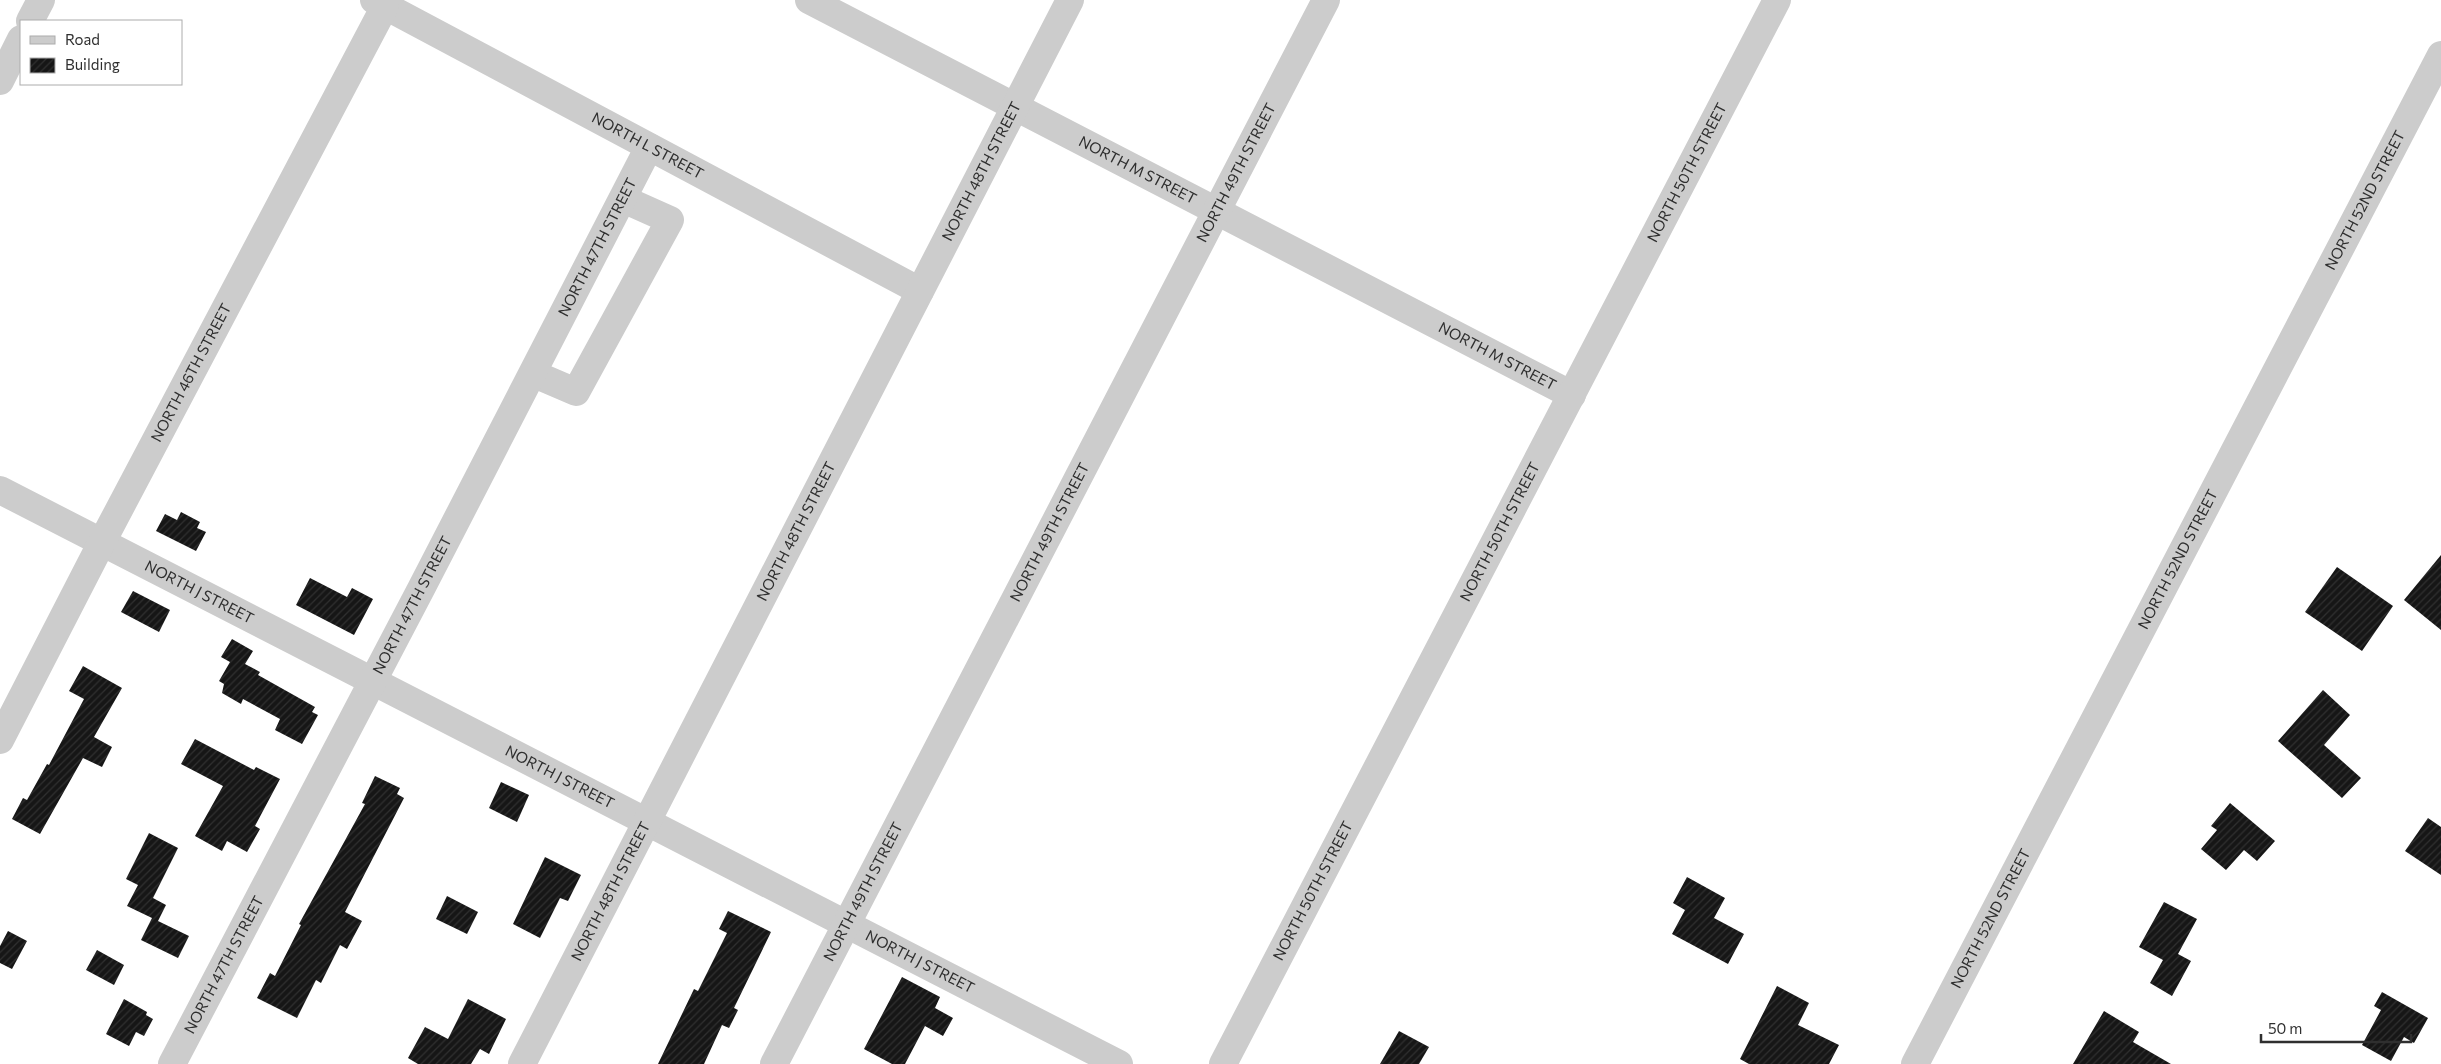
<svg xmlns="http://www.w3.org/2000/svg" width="2441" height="1064" font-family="Commissioner,sans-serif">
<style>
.building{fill:url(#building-hatch)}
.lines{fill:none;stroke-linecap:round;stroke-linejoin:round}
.minor{stroke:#ccc;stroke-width:28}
.labels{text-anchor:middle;stroke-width:5;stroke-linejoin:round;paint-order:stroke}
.street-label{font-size:15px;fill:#2f2f2f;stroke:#fff}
</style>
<defs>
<pattern id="building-hatch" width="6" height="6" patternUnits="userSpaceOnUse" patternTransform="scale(1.25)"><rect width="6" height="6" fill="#161616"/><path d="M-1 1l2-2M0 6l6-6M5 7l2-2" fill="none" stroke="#303030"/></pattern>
</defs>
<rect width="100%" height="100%" fill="#fff"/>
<g class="building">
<polygon points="181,512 200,522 197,528 206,532 196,551 156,531 165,514 177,520"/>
<polygon points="2441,555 2441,630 2404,600"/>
<polygon points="2337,567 2393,606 2362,651 2305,612"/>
<polygon points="310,578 347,597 352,588 373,599 354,635 296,605"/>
<polygon points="133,591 170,610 159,632 121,612"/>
<polygon points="232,639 253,651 245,664 260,672 258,675 315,707 312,712 318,715 302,744 275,730 280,719 243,699 241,704 222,693 224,684 219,681 230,662 221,657"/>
<polygon points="83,666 122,688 94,737 112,747 102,767 83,758 40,834 12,819 23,798 27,800 47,764 49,765 84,699 69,691"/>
<polygon points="2323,690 2350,715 2324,745 2361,778 2342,798 2278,741"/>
<polygon points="195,739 254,770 256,767 280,779 255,826 260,829 247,852 227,841 222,851 195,836 223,786 181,764"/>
<polygon points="375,776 400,788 397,794 404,798 345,912 362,921 347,949 340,945 321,983 316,980 297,1018 257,998 270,973 275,976 301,925 299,924 365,804 362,803"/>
<polygon points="501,782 529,795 517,822 489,808"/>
<polygon points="2230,803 2275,841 2257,861 2244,850 2226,870 2201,849 2217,830 2211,826"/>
<polygon points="2428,818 2441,827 2441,875 2405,851"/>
<polygon points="149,833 178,848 153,898 166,905 158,921 189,936 178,958 141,940 152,918 127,906 138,885 126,879"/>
<polygon points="545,857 581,875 568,901 560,898 540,938 513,924"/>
<polygon points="1687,877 1725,898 1714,918 1744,934 1728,964 1672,934 1685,910 1673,903"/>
<polygon points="447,896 478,912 467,934 436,919"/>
<polygon points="2164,902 2197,919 2178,954 2191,961 2172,996 2150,983 2163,960 2139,947"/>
<polygon points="728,911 771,932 734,1008 738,1010 729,1028 722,1025 704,1064 658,1064 694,989 698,991 727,933 719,929"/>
<polygon points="8,931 27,941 12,969 0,963 0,946"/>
<polygon points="97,950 124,965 114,985 86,970"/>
<polygon points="902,977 940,997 935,1008 953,1018 943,1036 925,1026 905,1064 892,1064 864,1049"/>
<polygon points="1777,986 1809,1003 1798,1025 1839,1045 1829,1064 1749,1064 1740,1059"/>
<polygon points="2382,992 2428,1018 2414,1043 2404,1037 2391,1061 2362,1045 2381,1010 2374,1006"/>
<polygon points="124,999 147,1012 146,1015 153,1019 144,1036 136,1032 129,1046 106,1034"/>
<polygon points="468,999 506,1019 489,1054 480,1049 471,1064 418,1064 408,1058 425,1027 448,1039"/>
<polygon points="2104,1011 2139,1032 2133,1042 2171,1064 2073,1064"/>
<polygon points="1399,1031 1429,1047 1419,1064 1380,1064"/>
</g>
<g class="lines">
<g class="minor">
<path id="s1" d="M374 0 920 291"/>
<path id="s2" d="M809 0 1572 395"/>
<polyline points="30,21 41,0"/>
<polyline points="0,81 21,39"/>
<polyline points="534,374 576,392 670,220 623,199"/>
<path id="s3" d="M0 490 1119 1064"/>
<path id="s4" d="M0 740 102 542 385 6"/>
<path id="s5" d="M172 1064C333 759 492 454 649 147"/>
<path id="s6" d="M522 1064 1070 0"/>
<path id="s7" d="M774 1064 1326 0"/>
<path id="s8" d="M1223 1064 1777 0"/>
<path id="s9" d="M1915 1064 2441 55"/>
</g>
</g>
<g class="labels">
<g class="street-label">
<text dy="5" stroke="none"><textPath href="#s1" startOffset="310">NORTH L STREET</textPath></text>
<text dy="5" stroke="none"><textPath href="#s2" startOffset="370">NORTH M STREET</textPath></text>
<text dy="5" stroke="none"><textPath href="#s6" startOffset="1004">NORTH 48TH STREET</textPath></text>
<text dy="5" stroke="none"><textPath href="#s7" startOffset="1004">NORTH 49TH STREET</textPath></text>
<text dy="5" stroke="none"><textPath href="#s8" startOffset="1005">NORTH 50TH STREET</textPath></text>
<text dy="5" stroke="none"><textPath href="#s9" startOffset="974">NORTH 52ND STREET</textPath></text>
<text dy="5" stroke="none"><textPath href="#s5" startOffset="921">NORTH 47TH STREET</textPath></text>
<text dy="5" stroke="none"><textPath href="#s2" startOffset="775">NORTH M STREET</textPath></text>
<text dy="5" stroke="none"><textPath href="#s4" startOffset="414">NORTH 46TH STREET</textPath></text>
<text dy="5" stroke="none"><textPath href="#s6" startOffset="599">NORTH 48TH STREET</textPath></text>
<text dy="5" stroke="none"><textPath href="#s7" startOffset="599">NORTH 49TH STREET</textPath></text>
<text dy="5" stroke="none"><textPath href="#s8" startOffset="600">NORTH 50TH STREET</textPath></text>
<text dy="5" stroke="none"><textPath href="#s9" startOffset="569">NORTH 52ND STREET</textPath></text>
<text dy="5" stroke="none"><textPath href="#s3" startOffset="224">NORTH J STREET</textPath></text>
<text dy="5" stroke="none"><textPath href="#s5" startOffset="518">NORTH 47TH STREET</textPath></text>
<text dy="5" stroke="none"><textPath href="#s3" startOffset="629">NORTH J STREET</textPath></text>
<text dy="5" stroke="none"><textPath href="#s8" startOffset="195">NORTH 50TH STREET</textPath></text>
<text dy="5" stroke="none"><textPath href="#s6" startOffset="194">NORTH 48TH STREET</textPath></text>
<text dy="5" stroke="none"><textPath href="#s7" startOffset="194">NORTH 49TH STREET</textPath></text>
<text dy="5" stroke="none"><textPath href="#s9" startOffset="164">NORTH 52ND STREET</textPath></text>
<text dy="5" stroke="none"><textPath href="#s3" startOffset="1034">NORTH J STREET</textPath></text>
<text dy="5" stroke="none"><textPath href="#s5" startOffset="112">NORTH 47TH STREET</textPath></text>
</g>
</g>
<rect x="20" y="20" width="162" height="65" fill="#ffffff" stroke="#acacac"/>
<rect x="30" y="36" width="25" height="8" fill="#cccccc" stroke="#acacac"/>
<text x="65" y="45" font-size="15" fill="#2f2f2f">Road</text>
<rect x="30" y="58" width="25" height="15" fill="url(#building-hatch)" stroke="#acacac"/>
<text x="65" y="70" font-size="15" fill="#2f2f2f">Building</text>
<path d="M2261 1034v8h150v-8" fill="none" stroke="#2f2f2f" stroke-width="2.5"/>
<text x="2268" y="1034" font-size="15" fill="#2f2f2f" stroke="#ffffff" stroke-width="4" paint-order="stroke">50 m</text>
</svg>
